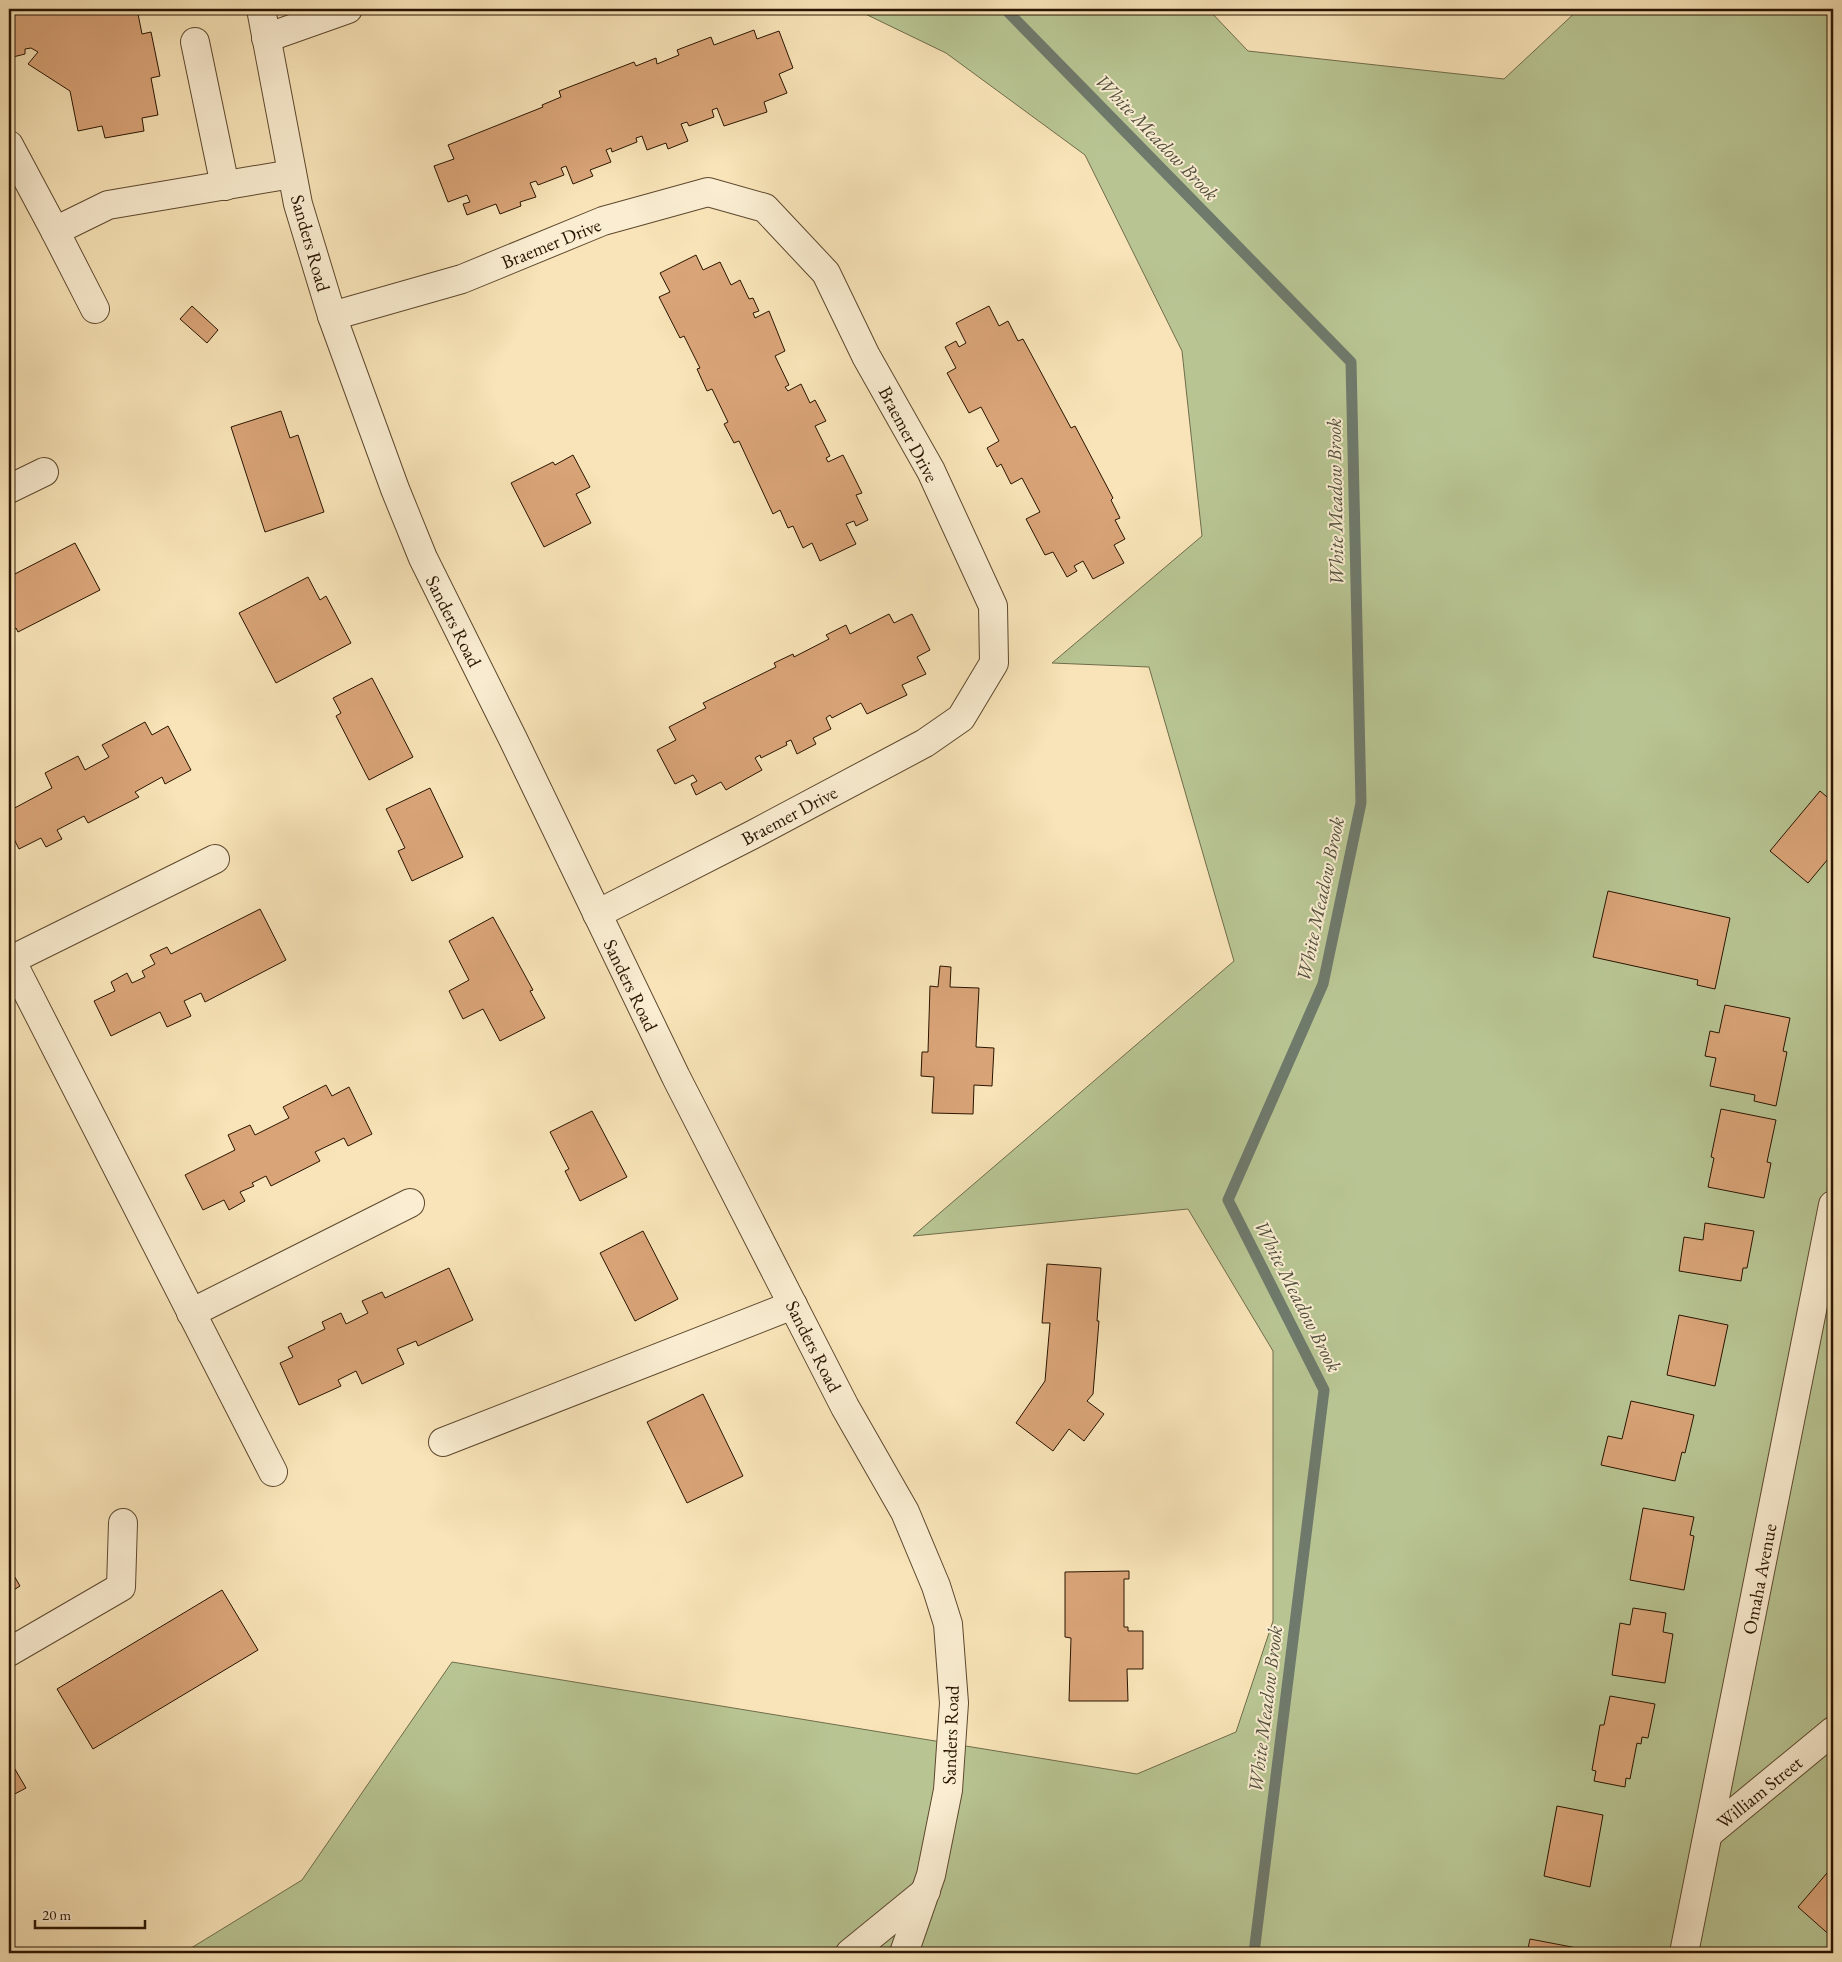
<svg xmlns="http://www.w3.org/2000/svg" width="1842" height="1962" font-family="'EB Garamond',serif">
<style>
.green{fill:#b8c593;stroke:#706c4a}
.lines{fill:none;stroke-linecap:round;stroke-linejoin:round}
.stream{stroke:#6f7a6c;stroke-width:11}
.building{fill:#d9a478;stroke:#291400}
.minor-casing{stroke:#5d482e;stroke-width:30}
.minor{stroke:#faedd1;stroke-width:28}
.labels{text-anchor:middle;stroke-width:4;stroke-linejoin:round;paint-order:stroke}
.street-label{font-size:19px;fill:#291400;stroke:#faedd1}
.water-label{font-size:20px;font-style:italic;fill:#52503f;stroke:#faedd1}
</style>
<rect width="100%" height="100%" fill="#f8e4b8"/>
<filter id="stains"><feTurbulence type="fractalNoise" baseFrequency=".004" numOctaves="4"/><feColorMatrix values="0 0 0 0 .2 0 0 0 0 .09 0 0 0 0 .02 0 0 0 .5 -.17"/></filter>
<radialGradient id="worn" r=".72"><stop offset=".6" stop-color="#630" stop-opacity="0"/><stop offset="1" stop-color="#630" stop-opacity=".3"/></radialGradient>
<polygon class="green" points="855,9 1208,9 1248,51 1504,79 1579,9 1833,9 1833,1953 183,1953 302,1880 452,1662 1137,1774 1236,1732 1273,1621 1273,1351 1188,1209 913,1236 1234,961 1149,667 1052,663 1202,536 1182,351 1085,155 946,53"/>
<g class="lines">
<polyline class="stream" points="1005,9 1351,362 1361,803 1323,984 1228,1200 1324,1390 1254,1953"/>
</g>
<g class="building">
<polygon points="9,9 137,9 142,34 151,32 160,76 151,78 158,115 142,118 144,131 105,138 102,126 78,131 70,91 28,64 38,52 31,48 25,49 25,54 9,58"/>
<polygon points="754,30 757,39 779,31 793,68 779,74 787,93 764,102 767,112 724,126 717,108 712,110 714,117 689,126 687,122 681,124 688,141 668,149 666,143 647,150 642,136 636,138 637,142 612,152 611,148 606,150 611,162 590,170 593,176 573,184 566,166 561,168 564,175 538,185 536,181 530,183 536,197 520,202 521,206 500,214 496,204 467,215 463,204 470,202 467,195 448,202 434,166 454,159 448,145 543,107 542,105 561,97 559,91 634,62 636,66 656,58 657,64 679,55 677,50 711,37 714,45"/>
<polygon points="696,255 703,270 720,262 731,285 740,280 749,299 753,298 759,311 753,313 755,318 769,311 785,351 775,356 789,385 785,387 788,391 801,384 810,403 815,400 826,421 815,426 830,456 826,458 828,462 843,455 862,493 856,495 868,520 856,526 854,521 846,524 856,544 820,561 812,543 803,548 793,526 788,528 780,510 773,514 739,441 734,443 724,424 728,422 712,389 707,391 697,369 700,368 684,336 680,338 659,297 670,292 660,273"/>
<polygon points="192,306 218,330 207,343 180,319"/>
<polygon points="989,306 999,326 1008,321 1018,341 1023,339 1071,428 1075,426 1113,498 1111,500 1120,518 1115,520 1125,539 1114,545 1124,563 1093,579 1083,561 1074,566 1077,571 1067,577 1053,552 1045,555 1026,519 1040,512 1022,478 1011,484 1001,464 997,467 987,448 999,441 981,407 969,413 947,373 956,368 945,347 956,341 959,347 966,343 956,323"/>
<polygon points="281,411 290,438 298,435 324,512 265,532 231,427"/>
<polygon points="573,455 590,487 576,494 591,523 544,547 511,483 553,462 555,465"/>
<polygon points="75,543 100,590 18,632 16,628 9,632 9,577"/>
<polygon points="308,577 320,600 326,596 351,643 276,683 239,613"/>
<polygon points="889,614 894,623 912,614 930,650 917,657 926,674 902,685 907,695 867,714 861,703 832,718 830,715 826,718 831,729 813,738 816,744 797,754 791,740 786,742 787,745 761,758 760,755 755,758 762,770 726,790 721,782 696,795 691,784 697,781 693,775 675,784 657,750 676,740 669,727 706,708 703,703 776,667 774,663 793,654 794,657 829,639 826,635 846,625 850,634"/>
<polygon points="372,678 413,757 369,780 336,716 341,713 333,698"/>
<polygon points="145,722 152,735 168,726 191,770 165,784 162,777 135,792 139,797 88,823 84,816 57,830 62,839 46,847 41,838 19,849 9,829 9,811 52,788 45,773 78,756 85,770 109,757 102,745"/>
<polygon points="430,788 463,857 412,881 398,851 405,848 386,809"/>
<polygon points="1820,791 1833,802 1833,853 1808,883 1770,851"/>
<polygon points="1608,891 1730,918 1715,989 1697,985 1698,980 1593,957"/>
<polygon points="260,909 286,960 205,1002 201,993 184,1001 191,1016 167,1027 160,1012 111,1036 94,1001 115,991 111,982 127,973 132,983 145,977 142,971 155,964 150,955 167,947 171,954"/>
<polygon points="493,917 533,990 530,991 545,1018 500,1041 483,1009 463,1019 449,991 469,980 449,941"/>
<polygon points="940,966 951,967 950,987 979,988 976,1047 994,1048 992,1086 974,1085 973,1114 932,1113 934,1077 921,1076 922,1052 928,1052 930,986 938,987"/>
<polygon points="1725,1005 1790,1018 1783,1051 1787,1052 1776,1106 1754,1101 1755,1095 1710,1086 1716,1058 1705,1056 1710,1031 1719,1033"/>
<polygon points="326,1085 332,1096 349,1087 372,1134 348,1146 344,1138 315,1152 320,1161 271,1186 266,1176 252,1183 254,1186 240,1192 245,1201 229,1210 224,1200 203,1210 185,1175 235,1150 228,1135 250,1125 255,1135 289,1118 283,1107"/>
<polygon points="1721,1109 1776,1120 1767,1162 1771,1163 1764,1198 1708,1187 1714,1158 1711,1157"/>
<polygon points="592,1111 627,1177 580,1201 565,1171 569,1169 550,1132"/>
<polygon points="1705,1223 1754,1231 1747,1268 1743,1268 1741,1281 1679,1271 1684,1237 1703,1240"/>
<polygon points="643,1231 678,1299 635,1321 600,1253"/>
<polygon points="1047,1264 1101,1268 1097,1321 1099,1321 1093,1394 1087,1401 1104,1414 1084,1441 1069,1429 1053,1451 1016,1423 1045,1381 1050,1323 1042,1323"/>
<polygon points="449,1268 473,1320 418,1346 416,1341 397,1349 404,1364 362,1384 356,1371 338,1380 341,1386 299,1405 280,1363 293,1357 288,1347 325,1329 322,1322 341,1313 346,1324 368,1313 362,1301 382,1292 385,1298"/>
<polygon points="1679,1315 1728,1325 1715,1386 1667,1375"/>
<polygon points="703,1394 743,1476 687,1503 647,1422"/>
<polygon points="1631,1401 1694,1415 1685,1453 1682,1452 1675,1481 1601,1465 1608,1436 1622,1439"/>
<polygon points="1643,1508 1694,1517 1690,1535 1694,1536 1684,1590 1630,1580"/>
<polygon points="9,1567 20,1586 9,1593"/>
<polygon points="1129,1571 1129,1579 1124,1579 1124,1627 1128,1627 1128,1631 1143,1631 1143,1669 1127,1669 1128,1701 1069,1701 1071,1638 1065,1637 1065,1572"/>
<polygon points="222,1590 258,1650 93,1749 57,1689"/>
<polygon points="1633,1608 1666,1613 1663,1632 1673,1634 1665,1683 1612,1675 1620,1623 1630,1625"/>
<polygon points="1610,1696 1655,1704 1648,1738 1642,1737 1641,1744 1637,1743 1630,1779 1626,1778 1625,1787 1594,1781 1596,1771 1592,1770 1600,1725 1604,1725"/>
<polygon points="9,1759 26,1788 9,1797"/>
<polygon points="1557,1806 1603,1815 1590,1887 1544,1876"/>
<polygon points="1833,1866 1833,1938 1798,1907"/>
<polygon points="1530,1939 1577,1948 1576,1953 1527,1953"/>
</g>
<g class="lines">
<defs>
<g id="minor">
<polyline points="261,9 298,204 332,316 395,489 423,558 513,739 676,1077 845,1407 905,1512 936,1586 948,1624 954,1703 948,1790 931,1875 904,1953"/>
<polyline points="266,38 348,9"/>
<polyline points="195,42 225,186"/>
<polyline points="9,145 55,231"/>
<polyline points="95,309 55,231 108,205 292,174"/>
<polyline points="332,316 462,279 603,221 708,192 765,208 826,273 866,356 931,471 993,606 994,663 961,718 925,743 752,835 597,914"/>
<polyline points="9,489 44,472"/>
<polyline points="9,957 11,960 215,859"/>
<polyline points="11,960 273,1472"/>
<polyline points="191,1313 410,1203"/>
<polyline points="443,1442 793,1305"/>
<polyline points="9,1652 121,1587 123,1523"/>
<polyline points="1708,1834 1833,1731"/>
<polyline points="850,1953 926,1891"/>
<polyline points="1684,1953 1833,1205"/>
</g>
</defs>
<use href="#minor" class="minor-casing"/>
<use href="#minor" class="minor"/>
</g>
<g class="labels">
<g class="street-label">
<text transform="translate(311 243) rotate(74)" y="7">Sanders Road</text>
<text transform="translate(551 243) rotate(-22)" y="7">Braemer Drive</text>
<text transform="translate(909 434) rotate(62)" y="7">Braemer Drive</text>
<text transform="translate(454 621) rotate(63)" y="7">Sanders Road</text>
<text transform="translate(789 815) rotate(-28)" y="7">Braemer Drive</text>
<text transform="translate(631 985) rotate(64)" y="7">Sanders Road</text>
<text transform="translate(814 1346) rotate(63)" y="7">Sanders Road</text>
<text transform="translate(1759 1579) rotate(-79)" y="7">Omaha Avenue</text>
<text transform="translate(950 1735) rotate(-88)" y="7">Sanders Road</text>
<text transform="translate(1759 1792) rotate(-39)" y="7">William Street</text>
</g>
<g class="water-label">
<text transform="translate(1157 137) rotate(46)" y="7">White Meadow Brook</text>
<text transform="translate(1335 502) rotate(-91)" y="7">White Meadow Brook</text>
<text transform="translate(1320 899) rotate(-78)" y="7">White Meadow Brook</text>
<text transform="translate(1298 1296) rotate(63)" y="7">White Meadow Brook</text>
<text transform="translate(1265 1709) rotate(-83)" y="7">White Meadow Brook</text>
</g>
</g>
<rect width="1842" height="1962" fill="none" stroke="#f8e4b8" stroke-width="30"/>
<rect x="10" y="10" width="1822" height="1942" fill="none" stroke="#291400" stroke-width="2.5"/>
<rect x="15" y="15" width="1812" height="1932" fill="none" stroke="#291400"/>
<path d="M35 1920v8h110v-8" fill="none" stroke="#291400" stroke-width="2.5"/>
<text x="42" y="1920" font-size="15" fill="#291400" stroke="#faedd1" stroke-width="4" paint-order="stroke">20 m</text>
<rect width="100%" height="100%" filter="url(#stains)"/>
<rect width="100%" height="100%" fill="url(#worn)"/>
</svg>
